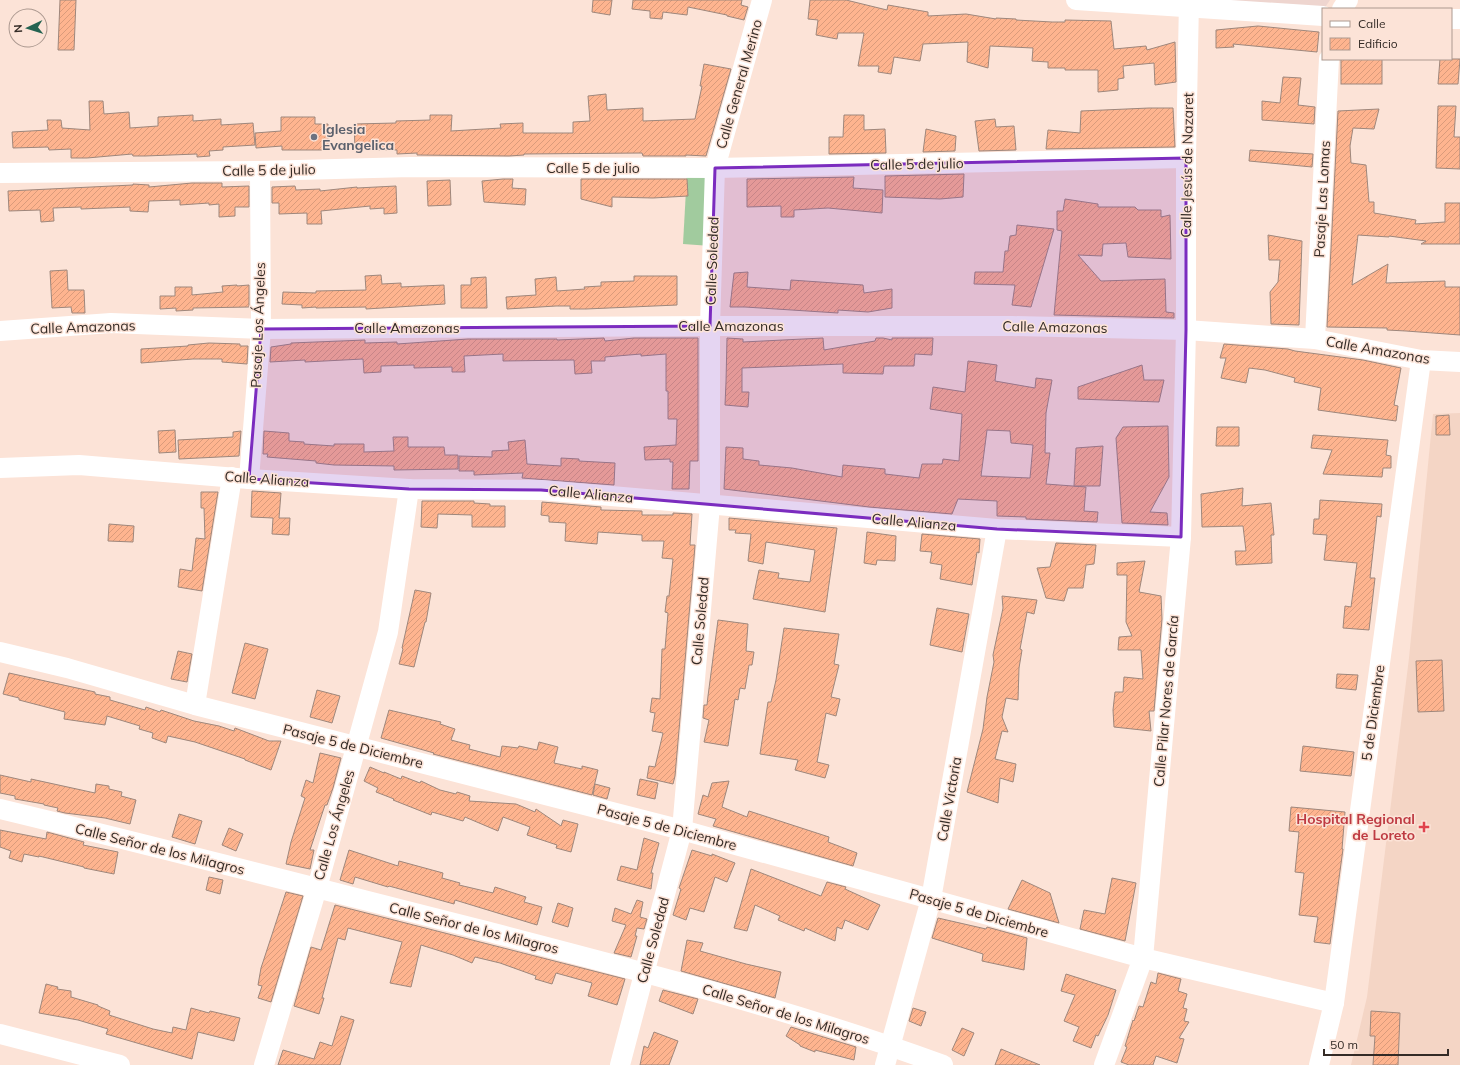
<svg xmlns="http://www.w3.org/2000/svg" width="1460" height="1065" font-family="Mulish,sans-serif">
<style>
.built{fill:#f4d5c5}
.education{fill:#eed5cf}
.green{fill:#a1cb9e}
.building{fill:url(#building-hatch);stroke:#9e877c;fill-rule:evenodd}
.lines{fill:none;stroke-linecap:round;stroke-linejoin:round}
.street{stroke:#fff;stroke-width:20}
.marked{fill:#7b2cbf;fill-opacity:0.2;stroke:#7b2cbf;stroke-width:3;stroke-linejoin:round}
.worship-dot{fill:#6b7280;stroke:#fce3d7;stroke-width:1.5}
.health-dot{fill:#e0444e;stroke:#fce3d7;stroke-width:1.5}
.labels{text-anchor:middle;stroke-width:3;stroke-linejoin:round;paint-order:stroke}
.street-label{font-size:14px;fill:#342b26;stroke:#fce3d7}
.worship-label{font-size:14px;font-weight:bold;fill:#5b616d;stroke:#fce3d7;text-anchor:start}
.health-label{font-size:14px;font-weight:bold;fill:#be3a42;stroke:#fce3d7;text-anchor:end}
</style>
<defs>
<pattern id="building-hatch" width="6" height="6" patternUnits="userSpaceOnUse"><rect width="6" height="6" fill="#feb48f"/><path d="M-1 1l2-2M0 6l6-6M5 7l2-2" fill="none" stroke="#da9b7b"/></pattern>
</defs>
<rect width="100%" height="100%" fill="#fce3d7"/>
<polygon class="built" points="1460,413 1460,1065 1351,1065 1367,997 1409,658 1433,414"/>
<polygon class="education" points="1210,0 1330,0 1324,9"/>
<polygon class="green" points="687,172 714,173 711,246 683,244"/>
<g class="building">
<polygon points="60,0 76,0 74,50 58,50"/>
<polygon points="593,0 612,0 610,15 592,12"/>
<polygon points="633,0 742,0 741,5 748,7 744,20 727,16 727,15 688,7 687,15 663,12 662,19 650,18 650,11 632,9"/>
<polygon points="810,0 846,0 887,10 888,5 928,12 928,16 966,14 996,19 996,18 1016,19 1016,20 1052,22 1065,22 1065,20 1111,21 1114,49 1146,46 1147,50 1175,42 1176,82 1155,85 1154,63 1123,66 1124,78 1118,79 1118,90 1098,92 1098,70 1065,70 1065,68 1048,68 1048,62 1032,61 1033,48 990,46 988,68 967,62 968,42 923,44 920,61 894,57 891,74 878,72 879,66 858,66 864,33 838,33 837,39 816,35 818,20 808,19"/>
<polygon points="1258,26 1319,32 1317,52 1233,44 1234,47 1216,48 1216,30"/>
<rect x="1341" y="59" width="41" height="25"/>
<polygon points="1440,59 1460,59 1458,84 1438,84"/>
<polygon points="704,64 731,69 706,156 686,155 686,156 643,156 642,153 524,154 524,155 509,156 417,155 417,153 397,154 397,150 378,150 378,147 355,148 354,124 396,123 396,121 430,120 430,115 452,115 451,131 501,128 500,124 523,123 523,133 573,133 573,122 590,121 588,96 606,94 607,110 643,108 643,121 695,119 702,86 700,86"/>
<polygon points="1283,77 1301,78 1298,105 1315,107 1314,124 1262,120 1262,101 1280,103"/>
<polygon points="89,101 103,101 104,114 129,112 130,128 158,126 158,117 193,115 193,121 221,119 221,125 253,123 255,145 223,147 223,150 209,151 210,156 197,157 197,154 145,156 133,156 132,154 87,158 71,158 71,149 49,150 48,147 13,148 12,132 48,130 47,120 61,120 62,128 90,130"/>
<polygon points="1438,106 1456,106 1454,137 1460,137 1460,169 1436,168"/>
<polygon points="1149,108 1173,108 1175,147 1046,149 1048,130 1080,133 1081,111"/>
<polygon points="1379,109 1374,129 1353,128 1350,146 1351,163 1366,165 1369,202 1374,202 1374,213 1416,220 1415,224 1445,222 1445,203 1460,203 1460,244 1421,244 1426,241 1389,236 1389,237 1358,235 1352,285 1388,264 1386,283 1445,281 1445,287 1460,287 1460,335 1406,331 1387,330 1387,328 1327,327 1338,111"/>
<polygon points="844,115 864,115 864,130 885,129 886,153 829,154 829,137 843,137"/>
<polygon points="281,117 315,117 315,124 328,124 328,150 282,150 282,146 256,148 255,133 281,131"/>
<polygon points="995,119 996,127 1014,126 1016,150 979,151 975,121"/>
<polygon points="926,129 956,136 955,151 923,152"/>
<polygon points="1250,150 1313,154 1312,167 1249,161"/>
<polygon points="964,174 963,197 940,199 885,197 885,176"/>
<polygon points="854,177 853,188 883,190 882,213 828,208 794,210 794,217 781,217 781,206 747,207 747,179"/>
<polygon points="503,179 513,179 512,188 526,189 525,205 484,202 482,181"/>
<polygon points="581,179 687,179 688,196 653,198 612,197 612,207 581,199"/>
<polygon points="450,180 451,205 428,206 427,181"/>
<polygon points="192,183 222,183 222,187 249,186 249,207 235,207 235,216 219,217 219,204 209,205 209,203 180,205 180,200 149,201 148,212 130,211 130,207 81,209 81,207 53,208 54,221 41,222 40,210 9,211 8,191 133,185 133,184 149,185 149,187"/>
<polygon points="295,186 296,190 320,189 320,191 357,187 357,188 396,186 397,213 384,214 384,208 370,209 370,206 321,211 322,224 307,224 307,213 279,214 279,203 272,203 272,187"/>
<polygon points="1065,199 1098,204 1098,207 1135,207 1138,210 1161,210 1161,217 1170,215 1171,259 1128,257 1126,243 1103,244 1102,256 1078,255 1101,281 1165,279 1166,312 1174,313 1174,318 1054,315 1062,231 1057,230 1057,211 1063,211"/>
<polygon points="1017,225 1054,229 1031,307 1012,305 1015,285 974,284 975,272 1003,272 1005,251 1008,251 1010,236 1016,235"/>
<polygon points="1268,235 1302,241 1299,325 1271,324 1270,292 1278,282 1280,260 1269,260"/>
<polygon points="67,270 68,290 84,290 85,313 72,313 71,307 52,308 50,271"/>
<polygon points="748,272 747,287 790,290 791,280 863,285 864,293 892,289 892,308 868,312 838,310 838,313 745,307 730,307 734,273"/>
<polygon points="381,275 382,284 401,283 401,287 444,285 445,304 366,309 366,307 316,308 316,307 302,308 302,305 282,304 283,292 316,293 316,291 366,290 365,276"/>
<polygon points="634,276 677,276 677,305 586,309 570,309 570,306 556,306 507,309 506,297 536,295 535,279 556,277 557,291 585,289 584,287 601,286 601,282 634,281"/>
<polygon points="486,277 487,308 461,308 461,285 471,285 471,278"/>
<polygon points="237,285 237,286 249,285 249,307 193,308 193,310 176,311 176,308 160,309 160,296 175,296 175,287 192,287 192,295 223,292 222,286"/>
<polygon points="604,338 605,341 634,338 698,338 698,461 690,461 689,489 672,489 673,462 670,462 670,459 645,460 644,447 676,445 677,419 668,419 668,391 666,391 666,354 641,356 641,354 605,357 605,361 591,361 592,373 575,374 574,360 503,361 503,354 464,356 465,372 452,372 452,367 414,368 414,365 381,366 381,372 364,373 363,359 305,362 305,360 270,362 271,347 291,344 291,343 365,340 365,343 397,342 397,344 468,339 557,339 557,340"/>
<polygon points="727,338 743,339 743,342 823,338 824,350 875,341 876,338 883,338 892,340 892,338 933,338 932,355 915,354 914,366 884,366 883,374 843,373 843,364 742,368 742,392 749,392 748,407 725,405 726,382"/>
<polygon points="209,343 240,344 240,346 248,346 247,364 222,362 222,359 193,359 141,363 141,349 188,346 188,345"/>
<polygon points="1224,344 1288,349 1295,351 1363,360 1401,368 1394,405 1398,406 1396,421 1318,410 1321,388 1294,382 1295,378 1265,370 1249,368 1246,383 1221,378 1226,358 1220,358"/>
<path d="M968 361 997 365 995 381 1035 388 1036 378 1052 380 1046 413 1045 453H1050L1046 484 1086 487 1084 511 1098 512 1097 522 1026 519V517L997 516V501L958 499 952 514 869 507 724 489 726 447 743 448V459L759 461V465L792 468 842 477 843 465 885 469V474L919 478 922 464H942L943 459 959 461 962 414 930 409 933 387 965 392ZM987 430 1010 431 1011 443 1033 445 1030 478 981 476Z"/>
<polygon points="1142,365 1144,380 1164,380 1159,402 1078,399 1078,387"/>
<polygon points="1449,415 1450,435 1436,435 1436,416"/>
<polygon points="1168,426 1169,477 1150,512 1167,513 1168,525 1122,523 1116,438 1123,427"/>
<polygon points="1217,427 1239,427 1239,446 1216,446"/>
<polygon points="175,430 176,452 159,453 158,431"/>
<polygon points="241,431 239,456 179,459 178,440 233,437 233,432"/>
<polygon points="264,431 289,433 289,441 304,442 304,444 334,446 334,444 364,444 364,452 394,451 393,437 408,437 408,447 444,447 445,455 458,455 458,469 394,470 394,466 334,465 316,463 316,461 267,457 268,454 263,454"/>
<polygon points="1313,435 1388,440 1386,455 1391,456 1391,468 1383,468 1382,477 1323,474 1332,450 1311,448"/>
<polygon points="525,440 527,464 561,466 561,458 579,459 579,461 615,463 614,485 522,478 523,473 474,475 474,471 459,471 459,456 492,457 492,451 509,450 508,442"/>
<polygon points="1103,446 1100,486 1074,486 1076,448"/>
<polygon points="1243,488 1242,506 1271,503 1274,535 1271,535 1272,563 1236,565 1235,551 1246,551 1243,526 1202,527 1201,494"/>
<polygon points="252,491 281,493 279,518 290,518 289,535 272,534 273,518 251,517"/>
<polygon points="201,492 218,492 202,591 178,587 180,569 192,571 196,538 205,539 204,508 201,508"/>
<polygon points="1320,500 1382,504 1381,517 1377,516 1370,578 1375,578 1369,630 1343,628 1345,606 1351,607 1357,563 1324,560 1327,535 1313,534 1314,519 1319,519"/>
<polygon points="422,501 474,501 474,503 490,504 490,506 505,506 505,527 472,527 472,515 438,514 437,528 421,527"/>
<polygon points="542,502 601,507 601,510 642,511 642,515 673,515 673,513 692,514 690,545 695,545 694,558 675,776 673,784 647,778 649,766 655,767 663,733 652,731 655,713 650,712 652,698 660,699 662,649 665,649 668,613 665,612 667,596 669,596 673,559 662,558 664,541 642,541 642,535 598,532 597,544 565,541 566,523 549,522 549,516 541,515"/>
<polygon points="729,518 837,528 825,612 753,599 759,570 779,573 778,578 810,582 815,550 766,542 763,564 748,561 751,534 735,533 736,530 729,530"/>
<polygon points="109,524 134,526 133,542 108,541"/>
<polygon points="867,532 896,536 895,561 877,560 876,565 864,563"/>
<polygon points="922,534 980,539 979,553 977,552 972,585 940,579 942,565 930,563 932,552 920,551"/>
<polygon points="1056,543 1096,545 1094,564 1086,565 1083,588 1068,588 1064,601 1046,598 1037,568 1050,567"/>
<polygon points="1145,561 1139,592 1161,596 1162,619 1154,711 1149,711 1151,731 1114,727 1113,710 1115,692 1123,692 1124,677 1143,679 1141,650 1118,650 1119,637 1132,636 1126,622 1127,575 1117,575 1117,563"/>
<polygon points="415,590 431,593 426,622 425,622 414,667 399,664 403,649 402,648"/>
<polygon points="1002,596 1037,600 1034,614 1027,612 1020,649 1022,650 1019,668 1018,700 1006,698 1002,717 1008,732 1002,731 995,759 1016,764 1013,782 1000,778 998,803 967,792 983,729 987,697 994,662 993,655 1003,608"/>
<polygon points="937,608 969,614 962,652 930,645"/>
<polygon points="718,620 748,624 746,651 754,652 752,665 749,665 745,689 740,688 738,700 735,699 728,746 704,742 709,720 703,718 704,705 707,705 708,696"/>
<polygon points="784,628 839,634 834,664 839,665 831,697 840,699 836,716 826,713 817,762 829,765 825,778 795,770 798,760 760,754 768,702 771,702 776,680"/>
<polygon points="245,643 268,649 255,699 232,693"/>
<polygon points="178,651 192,654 187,682 171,679"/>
<polygon points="1442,660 1444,711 1418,712 1416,661"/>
<polygon points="9,673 95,692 95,694 110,697 110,700 145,710 146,707 160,712 161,710 194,721 219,726 234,731 235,728 269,741 281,741 271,770 245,760 245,759 195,742 168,736 166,743 152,738 153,733 139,729 140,726 107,716 105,725 64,719 65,712 19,700 19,698 3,694"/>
<polygon points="1337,674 1358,675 1356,690 1336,688"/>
<polygon points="317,690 340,696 332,723 310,717"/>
<polygon points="389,710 441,722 440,724 455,729 451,740 470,745 469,749 500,757 502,746 518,748 519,746 537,750 539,742 558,747 554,763 582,769 582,766 598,770 592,795 433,754 434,753 381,738"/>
<polygon points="1303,746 1354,752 1351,776 1300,771"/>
<polygon points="320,753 341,758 333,788 327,805 325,805 310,850 314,850 310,869 286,864 291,842 305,798 301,796 306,780 313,783"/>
<polygon points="370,767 384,773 384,772 401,779 402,776 420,783 421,781 440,790 456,794 457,792 470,796 469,801 516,804 535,812 536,809 561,826 563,820 578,824 571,852 556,848 557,845 527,835 530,827 503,817 498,831 465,817 463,821 432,812 431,815 393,800 394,799 376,792 378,788 364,781"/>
<polygon points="0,775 31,782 31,779 95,793 96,784 109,786 109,789 122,792 121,796 136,800 130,824 105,818 65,813 57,811 58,808 44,805 44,804 15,799 15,796 0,793"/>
<polygon points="640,779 658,783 655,799 637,795"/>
<polygon points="729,781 722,807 747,817 749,811 829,837 828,842 857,853 853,866 713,826 716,819 698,814 703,795 708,797 712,783"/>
<polygon points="595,784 610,788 607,799 593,795"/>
<polygon points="1291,807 1345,812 1342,849 1343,849 1330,944 1314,942 1318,917 1299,915 1304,873 1295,872 1299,832 1289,831"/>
<polygon points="179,814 202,821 195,844 172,837"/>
<polygon points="229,828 243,834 236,851 222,845"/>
<polygon points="0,830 46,839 47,832 84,842 83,845 118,852 114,874 84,868 84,867 39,856 39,857 24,854 22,862 9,858 11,851 0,847"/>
<polygon points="644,838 659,843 651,873 653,873 651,889 617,880 621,866 637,870"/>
<polygon points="349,850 398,866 399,861 443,873 442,878 460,883 459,885 493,893 495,887 526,897 524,902 542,907 537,925 455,900 454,904 389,886 388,887 355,877 353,884 340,880"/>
<polygon points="692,850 712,856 712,854 735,863 727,882 715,877 704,912 690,908 686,920 673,915 681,889 679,888"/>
<polygon points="751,869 821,896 827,882 846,887 845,889 880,905 868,930 845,920 842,929 837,927 835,941 805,928 804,931 778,920 780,916 755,905 747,931 734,928"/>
<polygon points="209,877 223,880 220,894 206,890"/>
<polygon points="1112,878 1136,883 1125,941 1080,929 1084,910 1105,914"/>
<polygon points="1022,880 1050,893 1059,923 1008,909"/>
<polygon points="286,892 303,896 271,1002 258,998 262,986 258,985 261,968"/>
<polygon points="637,900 643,902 640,917 647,919 644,929 637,928 635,936 637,936 631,957 614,953 626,925 612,921 615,908 631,914"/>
<polygon points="558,903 573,908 568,927 552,922"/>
<polygon points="335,905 625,979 617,1005 588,996 592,983 556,973 552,984 535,979 536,976 500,963 475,957 472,963 453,955 421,945 411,987 390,983 402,942 348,928 345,940 338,938 322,998 324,998 319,1014 294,1006 311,947 321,950"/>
<polygon points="938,918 986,929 987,927 1027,938 1024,970 982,961 983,954 932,938"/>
<polygon points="687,940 703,943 700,951 746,964 781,972 775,998 681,971"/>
<polygon points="1158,973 1181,979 1178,991 1187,994 1183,1008 1187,1009 1184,1021 1189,1022 1179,1038 1184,1039 1177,1063 1156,1056 1153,1065 1129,1065 1121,1062 1127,1047 1125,1046 1133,1020 1134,1021 1139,1006 1143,1007 1151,982 1156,984"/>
<polygon points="1066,974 1116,990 1108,1015 1098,1036 1096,1035 1091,1048 1073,1041 1079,1027 1064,1021 1075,995 1061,991"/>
<polygon points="46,984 58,987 57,989 71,991 71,997 98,1005 98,1006 110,1011 109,1015 153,1029 172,1033 173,1027 186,1030 191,1008 209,1013 210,1011 240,1018 234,1041 198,1032 192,1059 106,1034 108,1029 78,1020 39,1013"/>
<polygon points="663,990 698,999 693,1014 659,1001"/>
<polygon points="913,1008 926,1012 921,1026 909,1021"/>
<polygon points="1371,1011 1400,1013 1398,1065 1373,1065 1375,1036 1370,1036"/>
<polygon points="341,1016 354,1020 340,1065 278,1065 283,1050 314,1059 320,1042 332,1046"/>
<polygon points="791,1027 856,1047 854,1060 815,1050 815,1052 800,1046 800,1045 786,1036"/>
<polygon points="962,1028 974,1033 964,1056 952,1050"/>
<polygon points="654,1032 678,1041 669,1065 640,1065 644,1046 648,1048"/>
<polygon points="1001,1049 1040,1065 995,1065"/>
</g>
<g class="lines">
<g class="street">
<polyline points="1076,0 1323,16"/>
<polyline points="1342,9 1348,0"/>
<polyline points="1451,19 1460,19"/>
<polyline points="0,173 260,171 411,167 715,168 1186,158"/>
<polyline points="0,331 111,323 261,329 710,326 1012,326 1186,330 1315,339 1421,360 1460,362"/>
<polyline points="1315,339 1329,59"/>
<polyline points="0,468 79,465 249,479 409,489 541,490 997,529 1181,537"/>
<polyline points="249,479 261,329 260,171"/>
<polyline points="0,652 67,668 195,705 682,830 1143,958 1334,1003"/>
<polyline points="195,705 232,477"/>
<path d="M0 809C162 848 324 890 486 931 639 971 794 1010 943 1065"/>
<polyline points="0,1034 120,1065"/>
<polyline points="264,1065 317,888 388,632 409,489"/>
<polyline points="620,1065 682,830 710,505 710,326 715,168 762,0"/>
<polyline points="885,1065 931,899 997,529"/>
<polyline points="1104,1065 1143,958 1181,537 1186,330 1186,158 1189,0"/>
<polyline points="1319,1065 1334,1003 1421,360"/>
</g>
</g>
<path class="marked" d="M1186 158V330L1181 537 997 529 541 490 409 489 249 479 261 329 710 326 715 168Z"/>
<circle class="worship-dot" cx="314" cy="137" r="4"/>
<path class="health-dot" d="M1422 821h4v4h4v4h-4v4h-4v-4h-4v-4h4z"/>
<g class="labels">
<g class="street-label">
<text transform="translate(739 84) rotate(-74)" y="5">Calle General Merino</text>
<text transform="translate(917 164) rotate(-1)" y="5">Calle 5 de julio</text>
<text transform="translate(1187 165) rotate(-89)" y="5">Calle Jesús de Nazaret</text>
<text x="593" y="173">Calle 5 de julio</text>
<text transform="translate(269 170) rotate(-1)" y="5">Calle 5 de julio</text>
<text transform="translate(1322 199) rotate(-87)" y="5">Pasaje Las Lomas</text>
<text transform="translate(712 261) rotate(-88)" y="5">Calle Soledad</text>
<text transform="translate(258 325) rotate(-88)" y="5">Pasaje Los Ángeles</text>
<text x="731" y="331">Calle Amazonas</text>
<text transform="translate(83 327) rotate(-2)" y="5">Calle Amazonas</text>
<text transform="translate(1055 327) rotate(1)" y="5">Calle Amazonas</text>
<text x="407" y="333">Calle Amazonas</text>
<text transform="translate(1378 350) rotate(10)" y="5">Calle Amazonas</text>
<text transform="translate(267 479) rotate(4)" y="5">Calle Alianza</text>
<text transform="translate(591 494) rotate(5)" y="5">Calle Alianza</text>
<text transform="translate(914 522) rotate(5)" y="5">Calle Alianza</text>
<text transform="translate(700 621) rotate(-85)" y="5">Calle Soledad</text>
<text transform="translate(1166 701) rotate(-85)" y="5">Calle Pilar Nores de García</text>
<text transform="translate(1373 713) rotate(-82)" y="5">5 de Diciembre</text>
<text transform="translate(353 746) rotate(14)" y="5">Pasaje 5 de Diciembre</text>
<text transform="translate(949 799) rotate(-80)" y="5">Calle Victoria</text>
<text transform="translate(334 825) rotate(-74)" y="5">Calle Los Ángeles</text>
<text transform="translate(667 827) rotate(15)" y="5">Pasaje 5 de Diciembre</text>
<text transform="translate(160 849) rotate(14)" y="5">Calle Señor de los Milagros</text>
<text transform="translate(979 913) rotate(16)" y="5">Pasaje 5 de Diciembre</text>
<text transform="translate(474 928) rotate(14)" y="5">Calle Señor de los Milagros</text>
<text transform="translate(653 940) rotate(-75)" y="5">Calle Soledad</text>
<text transform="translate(786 1014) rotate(17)" y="5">Calle Señor de los Milagros</text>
</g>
<g class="worship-label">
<text x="322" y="134">Iglesia<tspan x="322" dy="16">Evangelica</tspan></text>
</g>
<g class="health-label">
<text x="1415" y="824">Hospital Regional<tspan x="1415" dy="16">de Loreto</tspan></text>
</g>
</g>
<rect x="1322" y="8" width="130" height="52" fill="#fce3d7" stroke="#ac9990"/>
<rect x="1330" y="21" width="20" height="6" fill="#ffffff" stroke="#ac9990"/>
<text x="1358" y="28" font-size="12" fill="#342b26">Calle</text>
<rect x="1330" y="38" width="20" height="12" fill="url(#building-hatch)" stroke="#ac9990"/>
<text x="1358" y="48" font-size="12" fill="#342b26">Edificio</text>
<g transform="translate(28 28) rotate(266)"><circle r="19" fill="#fce3d7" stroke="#ac9990"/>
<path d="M0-3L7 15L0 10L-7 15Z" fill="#246351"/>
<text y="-6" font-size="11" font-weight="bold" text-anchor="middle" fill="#342b26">N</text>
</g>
<path d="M1324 1049v6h124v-6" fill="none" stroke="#342b26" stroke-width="2"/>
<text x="1330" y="1049" font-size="12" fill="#342b26" stroke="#fce3d7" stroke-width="3" paint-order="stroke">50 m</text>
</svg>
